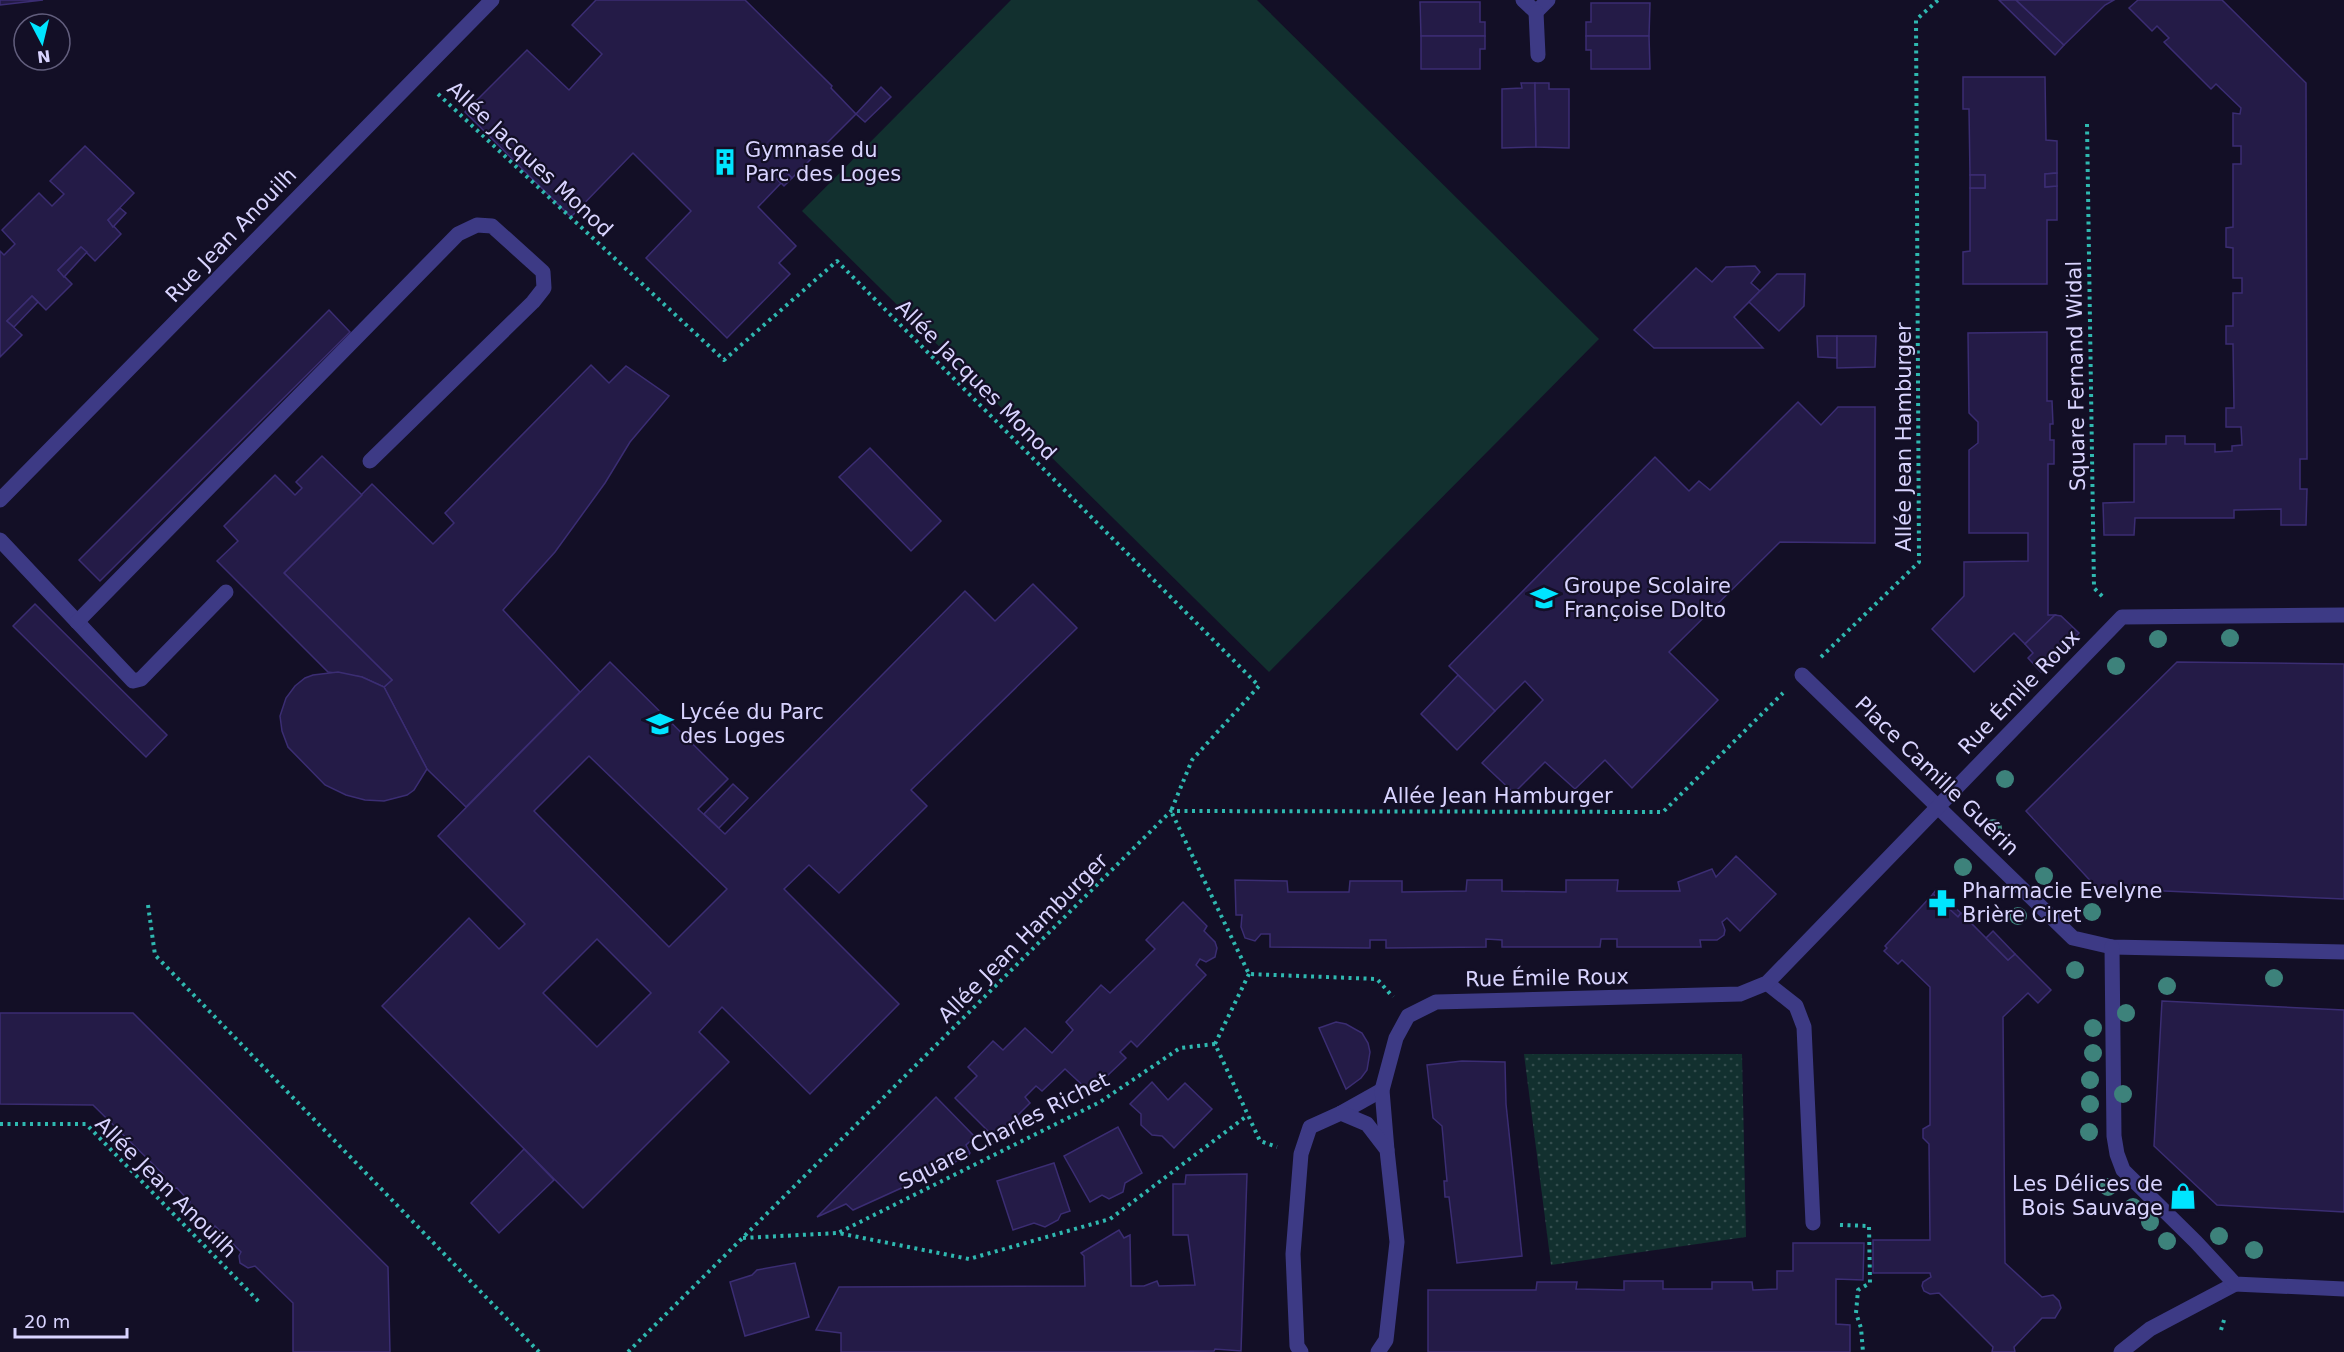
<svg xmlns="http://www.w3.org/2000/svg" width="2344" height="1352" font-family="'DejaVu Sans',sans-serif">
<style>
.green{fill:#12302f}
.park{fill:url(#park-dots)}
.building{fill:#241b47;stroke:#3b2d73;stroke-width:1.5;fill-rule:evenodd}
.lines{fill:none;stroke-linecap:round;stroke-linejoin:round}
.path{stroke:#2fb8b0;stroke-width:4;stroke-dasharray:3 4.5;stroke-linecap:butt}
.service{stroke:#3d3a85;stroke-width:15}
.minor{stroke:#3d3a85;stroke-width:15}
.tree{fill:#3d827b}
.labels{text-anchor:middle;stroke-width:4.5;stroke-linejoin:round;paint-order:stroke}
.poi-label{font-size:21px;fill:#d9d4ff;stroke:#130f26;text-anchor:start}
.street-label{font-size:21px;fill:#d9d4ff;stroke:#130f26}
</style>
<defs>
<pattern id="park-dots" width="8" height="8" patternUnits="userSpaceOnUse" patternTransform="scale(1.5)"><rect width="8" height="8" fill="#12302f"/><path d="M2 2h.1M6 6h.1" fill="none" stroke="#344d4e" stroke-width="1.8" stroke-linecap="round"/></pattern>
</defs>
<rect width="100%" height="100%" fill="#130f26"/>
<polygon class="green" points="1011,0 1257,0 1599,339 1269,672 802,211"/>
<polygon class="park" points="1524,1054 1742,1054 1746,1237 1551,1265"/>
<g class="building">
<polygon points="0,0 43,0 0,5"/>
<polygon points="596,0 745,0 832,86 831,88 856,114 792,178 785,171 777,179 781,183 758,207 796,246 779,263 790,274 727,338 646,258 691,211 633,153 571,217 465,112 527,50 569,90 602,54 572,25"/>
<polygon points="1999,0 2016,0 2064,45 2055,55"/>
<polygon points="2016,0 2114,0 2105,5 2064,45"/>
<polygon points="2138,0 2222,0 2306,83 2307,459 2300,459 2300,489 2307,489 2306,525 2281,525 2281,509 2234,510 2234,518 2135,518 2134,535 2104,535 2103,503 2134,502 2134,444 2166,444 2166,436 2185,436 2185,444 2215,444 2215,452 2232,451 2232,446 2242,445 2241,427 2226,427 2226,408 2234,408 2233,344 2226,344 2226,326 2233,326 2233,293 2242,293 2242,278 2233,278 2233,248 2226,247 2226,228 2233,227 2233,164 2241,164 2241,146 2233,146 2233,113 2240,114 2241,108 2216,84 2211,89 2164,42 2169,38 2157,26 2152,31 2129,8"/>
<polygon points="1420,2 1480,2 1480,22 1485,22 1485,36 1421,36"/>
<polygon points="1591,3 1650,3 1649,36 1586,36 1586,22 1591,22"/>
<polygon points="1421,36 1485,36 1485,49 1480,49 1480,69 1421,69"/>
<polygon points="1586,36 1649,36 1650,69 1591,69 1591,50 1586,50"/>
<polygon points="1963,77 2045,77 2046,140 2057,141 2057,173 2045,174 2045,187 2057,186 2057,220 2047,220 2047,284 1963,284 1963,252 1970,251 1970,188 1985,188 1985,175 1970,175 1969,109 1963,109"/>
<polygon points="1521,83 1535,83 1536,147 1502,148 1502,89 1522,88"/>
<polygon points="1535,83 1549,83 1549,89 1569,89 1569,148 1536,147"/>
<polygon points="881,87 891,97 865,122 856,114"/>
<polygon points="85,146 134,193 108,220 121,234 95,261 81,247 58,270 72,284 46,310 32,296 7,321 22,335 0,357 0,251 4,255 15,244 2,230 39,193 52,206 64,194 50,181"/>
<polygon points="785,171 792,178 784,186 777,179"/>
<polygon points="2057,173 2057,186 2045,187 2045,174"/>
<rect x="1970" y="175" width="15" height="13"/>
<polygon points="120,208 126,213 113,227 108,220"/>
<polygon points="81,247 87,252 64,277 58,270"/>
<polygon points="1755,266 1760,272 1751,283 1760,291 1734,317 1763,348 1654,348 1634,330 1696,268 1712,282 1726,267"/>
<polygon points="1777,274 1805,274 1804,306 1779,331 1749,302"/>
<polygon points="32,296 38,302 14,327 7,321"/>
<polygon points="329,310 350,332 100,581 79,560"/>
<polygon points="2047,332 2047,401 2052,401 2053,424 2050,424 2050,440 2054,440 2054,464 2048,464 2048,615 2055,615 2025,644 2014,633 1974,672 1932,629 1964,596 1964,562 2028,561 2028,533 1969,533 1969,450 1978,443 1978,422 1969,413 1968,333"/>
<polygon points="1817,336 1837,336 1837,358 1818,357"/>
<polygon points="1837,336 1876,336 1875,367 1837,368"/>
<polygon points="591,365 609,383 626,366 669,396 630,442 605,483 555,552 503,610 580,692 466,807 427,769 384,687 392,680 284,573 372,484 433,544 454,523 445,513"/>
<polygon points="1798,402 1821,425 1838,407 1875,407 1875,543 1780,542 1669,652 1718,700 1632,788 1605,760 1575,789 1545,762 1514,793 1482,763 1543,700 1525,681 1495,711 1449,666 1655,457 1689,491 1699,481 1710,490"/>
<polygon points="870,448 941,521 911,551 839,477"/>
<polygon points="322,456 362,495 284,573 392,680 384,687 362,677 328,672 217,561 238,541 224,526 275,475 295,495 302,488 296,482"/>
<path d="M1033 584 1077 628 911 790 927 806 839 893 809 865 784 889 899 1004 810 1094 722 1007 699 1032 729 1062 583 1208 382 1006 469 918 499 949 525 924 438 836 610 662 728 779 698 809 725 834 965 591 995 621ZM589 756 727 889 669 947 534 811ZM597 939 651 993 597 1047 543 993Z"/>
<polygon points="35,604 167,735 146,757 13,626"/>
<polygon points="2055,615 2061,616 2079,633 2041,672 2028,658 2033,653 2025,644"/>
<polygon points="2177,662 2344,664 2344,899 2097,888 2026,811"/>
<polygon points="338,672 362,677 384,687 427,769 414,790 407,795 384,801 365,800 346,795 325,785 288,747 282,731 280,716 286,698 295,686 305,678 313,675"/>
<polygon points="1458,675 1495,711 1457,750 1421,714"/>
<polygon points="733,784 748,798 719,828 704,814"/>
<polygon points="1736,856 1776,894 1740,931 1727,918 1722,922 1725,930 1724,935 1717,940 1700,940 1701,947 1617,947 1617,939 1601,939 1600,947 1502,947 1502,940 1486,939 1486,947 1386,948 1386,940 1370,940 1370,948 1270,947 1270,934 1261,934 1255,941 1245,938 1241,927 1242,915 1236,915 1235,880 1287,881 1288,892 1349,892 1350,881 1402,881 1402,892 1466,891 1467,880 1502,880 1502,891 1566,892 1566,880 1618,880 1617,891 1680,891 1678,882 1712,869 1716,877"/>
<polygon points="1936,890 1961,913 1958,917 1933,894"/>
<polygon points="1933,894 1958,917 1961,913 2008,960 2015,954 2051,990 2038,1003 2028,993 2003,1017 2005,1263 2042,1297 2053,1295 2059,1301 2061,1308 2055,1318 2042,1318 2014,1347 2015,1352 1992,1352 1993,1347 1939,1293 1930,1294 1924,1291 1922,1286 1923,1282 1931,1277 1930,1273 1873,1273 1873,1240 1930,1240 1929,1144 1923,1138 1923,1129 1930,1125 1930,987 1902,960 1898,964 1884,951 1887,948 1885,946"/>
<polygon points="1183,902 1207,926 1204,931 1215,942 1217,948 1215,957 1206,962 1200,959 1196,965 1206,975 1137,1047 1131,1041 1120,1052 1126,1058 1090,1092 1065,1069 1042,1091 1036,1086 1025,1097 1030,1103 995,1138 955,1098 977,1076 968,1067 993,1041 1003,1050 1025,1028 1052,1053 1073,1030 1066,1022 1101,985 1110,993 1155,949 1146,940"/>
<polygon points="1993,931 2015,954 2008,960 1986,938"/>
<polygon points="2162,1001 2344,1010 2344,1212 2217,1205 2154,1146"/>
<polygon points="0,1013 133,1013 388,1267 390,1352 293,1352 293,1303 255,1266 248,1268 240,1263 239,1256 241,1252 215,1226 211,1230 186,1205 190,1202 177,1188 169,1189 164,1186 163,1174 93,1105 0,1104"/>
<polygon points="1336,1022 1346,1024 1362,1033 1368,1043 1370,1052 1367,1070 1361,1078 1346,1089 1319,1028"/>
<polygon points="1462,1061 1505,1062 1506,1104 1522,1256 1457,1263 1449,1197 1445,1197 1444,1181 1447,1181 1442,1126 1433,1118 1427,1065"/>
<polygon points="1152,1082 1168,1100 1185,1083 1212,1109 1174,1148 1162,1136 1152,1135 1141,1125 1141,1114 1130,1104"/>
<polygon points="936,1097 975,1137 966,1145 970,1153 967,1158 959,1159 952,1165 853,1210 846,1204 817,1217"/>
<polygon points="1118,1127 1142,1173 1125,1183 1123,1192 1109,1199 1102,1195 1090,1202 1064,1156"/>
<polygon points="524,1149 554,1180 499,1233 471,1203"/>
<polygon points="1054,1163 1070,1211 1061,1214 1058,1220 1045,1227 1034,1223 1013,1230 997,1181"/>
<polygon points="1247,1174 1241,1351 1215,1349 1214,1351 1120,1352 841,1352 841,1333 816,1330 839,1287 1085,1286 1084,1256 1081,1253 1119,1230 1124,1238 1130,1235 1131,1286 1144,1286 1157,1281 1159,1286 1195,1285 1188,1235 1173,1235 1173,1184 1185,1184 1186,1175"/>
<polygon points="1793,1243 1864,1243 1863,1280 1836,1279 1836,1324 1850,1325 1850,1352 1428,1352 1428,1290 1536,1290 1537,1282 1577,1282 1576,1289 1624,1290 1624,1281 1663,1281 1663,1289 1712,1289 1712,1282 1752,1282 1753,1290 1777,1289 1777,1271 1793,1271"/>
<polygon points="795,1263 809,1317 745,1336 730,1282 752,1275 757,1270"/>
</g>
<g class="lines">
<g class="path">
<polyline points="438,94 724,360 837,261 1259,686 1192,760 1171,811 1249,974 1377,979 1393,997"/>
<polyline points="2087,124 2094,588 2105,599"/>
<polyline points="1821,657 1919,562 1916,20 1938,0"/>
<polyline points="148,905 155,955 539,1352"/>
<polyline points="1249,974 1215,1044 1260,1141 1277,1147"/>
<polyline points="1215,1044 1180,1048 1100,1102 838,1233 969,1259 1110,1219 1248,1115"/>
<polyline points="0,1124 86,1124 261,1304"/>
<polyline points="1840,1225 1869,1226 1870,1283 1858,1290 1856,1313 1861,1328 1863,1352"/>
<polyline points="743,1238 838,1233"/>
<polyline points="2221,1330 2224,1320"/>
<polyline points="628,1352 1171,811 1663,812 1783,693"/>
</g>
<g class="service">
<polyline points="0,540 133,681 141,679 226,592"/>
<polyline points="77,622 458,234 477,225 492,226 543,272 544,288 533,302 370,461"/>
<polyline points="2121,1352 2150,1329 2235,1284"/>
</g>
<g class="minor">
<polyline points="1523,0 1536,12 1548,0"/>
<polyline points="1536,12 1538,55"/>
<polyline points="0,500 492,0"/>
<polyline points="1802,675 2073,938 2112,947 2344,952"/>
<polyline points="2112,947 2114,1136 2117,1154 2123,1170 2196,1242 2235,1284 2344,1289"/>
<polyline points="1767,983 1796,1006 1804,1027 1813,1223"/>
<polyline points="1341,1113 1382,1090"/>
<polyline points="1387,1150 1382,1090 1396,1038 1408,1016 1436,1002 1740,994 1767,983 2122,617 2344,615"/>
<polyline points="1301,1352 1297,1346 1293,1254 1301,1154 1310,1127 1341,1113 1367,1124 1387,1150 1397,1242 1386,1340 1378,1352"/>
</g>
</g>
<g class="tree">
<circle cx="2230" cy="638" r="9"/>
<circle cx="2158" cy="639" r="9"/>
<circle cx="2116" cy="666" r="9"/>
<circle cx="2005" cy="779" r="9"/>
<circle cx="1993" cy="828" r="9"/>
<circle cx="1963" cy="867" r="9"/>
<circle cx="2044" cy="876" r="9"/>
<circle cx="2092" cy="912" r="9"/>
<circle cx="2018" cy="916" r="9"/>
<circle cx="2075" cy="970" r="9"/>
<circle cx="2274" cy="978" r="9"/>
<circle cx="2167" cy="986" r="9"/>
<circle cx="2126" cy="1013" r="9"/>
<circle cx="2093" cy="1028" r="9"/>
<circle cx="2093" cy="1053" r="9"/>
<circle cx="2090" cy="1080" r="9"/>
<circle cx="2123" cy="1094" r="9"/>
<circle cx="2090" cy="1104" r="9"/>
<circle cx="2089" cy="1132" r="9"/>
<circle cx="2108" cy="1187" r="9"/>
<circle cx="2133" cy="1207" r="9"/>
<circle cx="2150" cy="1222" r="9"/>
<circle cx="2219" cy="1236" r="9"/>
<circle cx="2167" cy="1241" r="9"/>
<circle cx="2254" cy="1250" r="9"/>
</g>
<defs>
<symbol id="building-bare" viewBox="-9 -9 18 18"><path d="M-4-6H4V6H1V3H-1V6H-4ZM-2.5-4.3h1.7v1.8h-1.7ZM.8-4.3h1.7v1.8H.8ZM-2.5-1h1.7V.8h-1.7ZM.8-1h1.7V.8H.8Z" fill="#00e5ff" stroke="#130f26" stroke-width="2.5" paint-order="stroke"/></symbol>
<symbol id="school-bare" viewBox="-9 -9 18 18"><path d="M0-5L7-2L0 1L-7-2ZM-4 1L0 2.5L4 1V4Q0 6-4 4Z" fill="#00e5ff" stroke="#130f26" stroke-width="2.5" paint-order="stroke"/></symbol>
<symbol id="pharmacy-bare" viewBox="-9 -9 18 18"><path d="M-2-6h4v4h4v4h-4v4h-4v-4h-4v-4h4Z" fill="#00e5ff" stroke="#130f26" stroke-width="2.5" paint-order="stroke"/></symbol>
<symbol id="shop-bare" viewBox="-9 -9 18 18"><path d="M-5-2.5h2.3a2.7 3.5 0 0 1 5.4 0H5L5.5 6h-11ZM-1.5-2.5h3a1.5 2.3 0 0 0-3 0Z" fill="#00e5ff" stroke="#130f26" stroke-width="2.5" paint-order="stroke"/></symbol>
</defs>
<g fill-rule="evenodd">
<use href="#building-bare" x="706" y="143" width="38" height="38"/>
<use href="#school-bare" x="1525" y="579" width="38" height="38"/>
<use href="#school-bare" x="641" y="705" width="38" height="38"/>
<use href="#pharmacy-bare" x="1923" y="884" width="38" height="38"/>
<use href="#shop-bare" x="2164" y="1177" width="38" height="38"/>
</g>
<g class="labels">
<g class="poi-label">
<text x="745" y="157">Gymnase du<tspan x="745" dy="24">Parc des Loges</tspan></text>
<text x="1564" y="593">Groupe Scolaire<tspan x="1564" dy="24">Françoise Dolto</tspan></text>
<text x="680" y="719">Lycée du Parc<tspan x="680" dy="24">des Loges</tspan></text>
<text x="1962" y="898">Pharmacie Evelyne<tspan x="1962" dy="24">Brière Ciret</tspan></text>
<text x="2163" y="1191" text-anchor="end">Les Délices de<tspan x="2163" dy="24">Bois Sauvage</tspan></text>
</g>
<g class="street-label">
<text transform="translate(530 159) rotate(43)" y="7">Allée Jacques Monod</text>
<text transform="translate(231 235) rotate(-46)" y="7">Rue Jean Anouilh</text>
<text transform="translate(2076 376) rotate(-91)" y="7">Square Fernand Widal</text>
<text transform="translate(976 380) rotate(45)" y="7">Allée Jacques Monod</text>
<text transform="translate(1904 437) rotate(-90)" y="7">Allée Jean Hamburger</text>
<text transform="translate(2019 692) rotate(-46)" y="7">Rue Émile Roux</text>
<text transform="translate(1937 776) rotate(44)" y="7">Place Camille Guérin</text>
<text x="1498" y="803">Allée Jean Hamburger</text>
<text transform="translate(1023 938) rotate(-45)" y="7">Allée Jean Hamburger</text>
<text transform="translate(1547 978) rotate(-1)" y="7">Rue Émile Roux</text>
<text transform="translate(1004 1131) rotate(-27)" y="7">Square Charles Richet</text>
<text transform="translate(166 1187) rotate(45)" y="7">Allée Jean Anouilh</text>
</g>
</g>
<g transform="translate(42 42) rotate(173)"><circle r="28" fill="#130f26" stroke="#625e7d" stroke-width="1.5"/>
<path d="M0-4.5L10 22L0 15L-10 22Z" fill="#00e5ff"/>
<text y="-9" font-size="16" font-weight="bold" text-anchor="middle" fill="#d9d4ff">N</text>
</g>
<path d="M15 1328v9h112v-9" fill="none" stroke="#d9d4ff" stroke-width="3"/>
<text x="24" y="1328" font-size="18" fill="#d9d4ff" stroke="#130f26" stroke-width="4.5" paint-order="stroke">20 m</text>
</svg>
